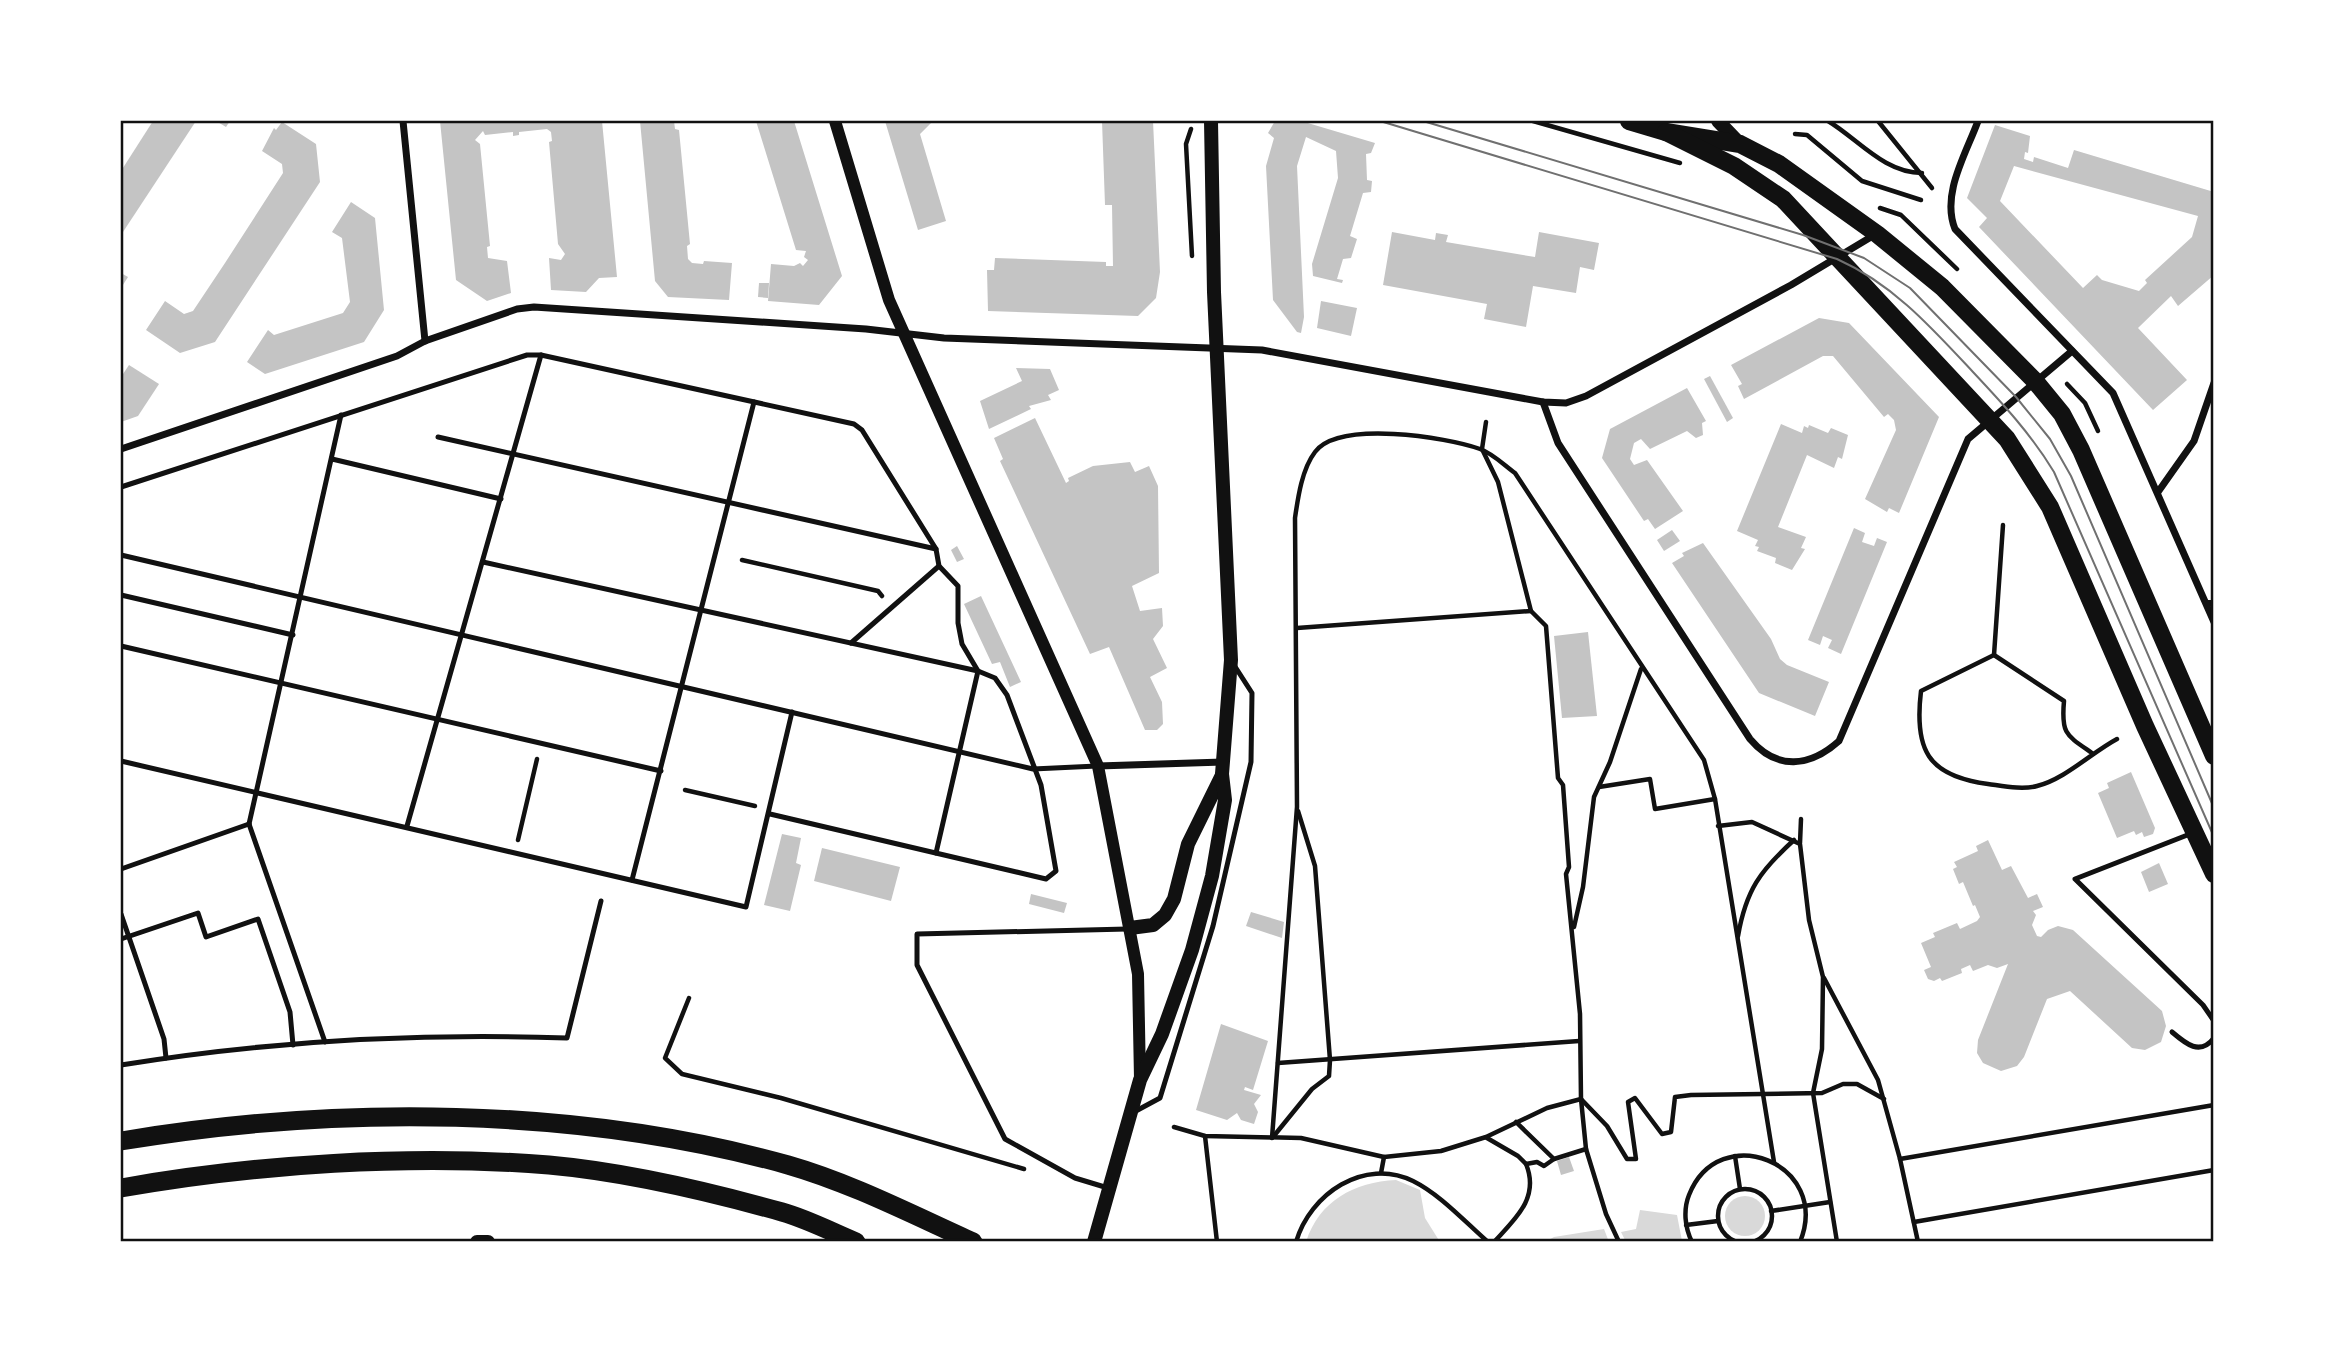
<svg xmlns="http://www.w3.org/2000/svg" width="2335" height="1363" font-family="Lato,sans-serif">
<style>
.water{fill:#d9d9d9}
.building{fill:#c4c4c4;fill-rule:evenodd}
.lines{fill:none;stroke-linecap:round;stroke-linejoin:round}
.path{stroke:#111;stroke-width:4.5}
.service{stroke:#111;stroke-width:5}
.pedestrian{stroke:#111;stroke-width:6}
.minor{stroke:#111;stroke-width:7}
.tertiary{stroke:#111;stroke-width:12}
.secondary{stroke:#111;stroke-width:14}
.primary{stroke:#111;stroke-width:18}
.trunk{stroke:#111;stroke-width:19}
.tram{stroke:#707070;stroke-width:2}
.neatline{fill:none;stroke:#111;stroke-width:2.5}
</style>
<rect width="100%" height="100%" fill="#fff"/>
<g class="water">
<path d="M1396 1180 1420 1190 1425 1218 1440 1242H1306C1319 1201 1354 1182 1396 1180Z"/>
<circle cx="1745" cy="1216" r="20"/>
<polygon points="1640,1210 1677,1215 1682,1241 1626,1242 1621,1232 1636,1229"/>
<polygon points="1604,1229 1609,1242 1545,1242 1554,1237"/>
</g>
<g class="building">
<polygon points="153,121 196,121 121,235 121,171"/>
<polygon points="216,121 230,121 226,127"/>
<polygon points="440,121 602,121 617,277 599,278 586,292 551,290 549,258 561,260 565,254 558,244 549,142 552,141 551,132 547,129 519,132 519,135 513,136 513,132 485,135 483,131 475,140 480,144 490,246 487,247 488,258 507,261 511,293 487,301 456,280"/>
<polygon points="640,121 674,121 675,129 679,130 690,244 687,246 688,259 692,263 703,264 704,261 732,263 729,300 668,297 655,281"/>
<polygon points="756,121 794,121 842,276 819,305 768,301 771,264 794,266 800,263 803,266 808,260 804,257 806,251 796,250"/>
<polygon points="885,121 933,121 920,134 946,221 918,230"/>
<polygon points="1102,121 1153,121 1160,272 1156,298 1138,316 988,311 987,270 994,270 995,258 1106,262 1106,266 1113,266 1112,205 1105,205"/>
<polygon points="1275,121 1301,121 1375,143 1371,153 1366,154 1367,180 1372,181 1371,192 1363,193 1350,236 1357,239 1351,258 1343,259 1337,279 1343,280 1342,283 1313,276 1312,264 1338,178 1336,151 1306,137 1297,166 1304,317 1301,333 1297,332 1273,300 1266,166 1274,138 1268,133"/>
<polygon points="282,122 316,144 320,182 215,342 180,353 146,330 165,301 184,314 193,311 225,263 283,173 282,164 262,151 274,128 276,130"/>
<path d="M1995 125 2030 136 2028 153 2025 152 2024 159 2033 162 2034 157 2068 168 2074 150 2214 192V275L2178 306 2171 296 2138 328 2187 380 2153 410 1979 227 1987 218 1967 198ZM2014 166 2198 216 2192 237 2145 280 2147 283 2139 291 2102 280 2097 275 2083 288 2000 201Z"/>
<polygon points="351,202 375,218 384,310 364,342 265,374 247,362 268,330 274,335 343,313 350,302 342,238 332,232"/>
<polygon points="1392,232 1435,240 1436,233 1448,235 1446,242 1535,257 1539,232 1599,243 1594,270 1580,267 1576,293 1533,286 1526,327 1484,319 1487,304 1383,285"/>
<polygon points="121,273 128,277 121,288"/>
<polygon points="759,283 769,283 768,298 758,297"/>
<polygon points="1321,301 1357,308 1351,336 1317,328"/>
<polygon points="1819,318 1849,323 1939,417 1899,513 1889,508 1887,512 1865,499 1896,430 1894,420 1888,414 1884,417 1833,356 1823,356 1744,399 1738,386 1742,384 1731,365"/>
<polygon points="129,365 159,384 138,416 121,422 121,377"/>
<polygon points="1016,368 1050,369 1059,390 1048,395 1051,400 1029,406 1031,409 989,429 980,401 1022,381"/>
<polygon points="1710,376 1733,418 1727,422 1704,379"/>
<polygon points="1687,388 1706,421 1702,423 1703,435 1696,438 1687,431 1650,449 1641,439 1634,443 1630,459 1634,465 1647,460 1683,511 1655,529 1648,519 1644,521 1602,458 1610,429"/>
<polygon points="1035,418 1066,483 1069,481 1068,478 1093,466 1130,462 1135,472 1149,466 1158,486 1159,573 1132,586 1140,611 1162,608 1163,626 1153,639 1167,668 1150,677 1162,702 1163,724 1157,730 1145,730 1109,647 1090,654 1000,461 1003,459 994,438"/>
<polygon points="1781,424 1802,433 1804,426 1808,428 1809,425 1828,433 1831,428 1848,435 1842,459 1838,457 1834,468 1807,455 1778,527 1806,537 1801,548 1805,549 1792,570 1775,563 1776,558 1757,551 1759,547 1755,546 1758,540 1737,531"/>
<polygon points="1854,528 1865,533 1862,542 1874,546 1877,538 1887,542 1841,654 1828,648 1832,640 1823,636 1820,645 1808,640"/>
<polygon points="1672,530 1680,541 1664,551 1657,540"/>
<polygon points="1703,543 1771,639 1780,659 1787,665 1829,682 1815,716 1759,693 1672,563 1684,556 1682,553"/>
<polygon points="957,546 964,559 957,562 951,550"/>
<polygon points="981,596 1021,682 1010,687 1000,662 992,664 964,604"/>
<polygon points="1588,632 1597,716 1562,718 1554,636"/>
<polygon points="2131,772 2155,828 2153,834 2144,837 2142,832 2136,835 2134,831 2117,838 2098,793 2109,788 2107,783"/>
<polygon points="782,834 801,838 796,863 801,865 790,911 764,905"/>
<polygon points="1988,840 2002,870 2011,866 2028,898 2037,894 2043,907 2033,911 2036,915 2032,925 2037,936 2041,937 2048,930 2058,926 2073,930 2162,1011 2166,1026 2161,1042 2145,1050 2132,1048 2070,991 2047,999 2024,1057 2017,1066 2001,1071 1983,1063 1977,1053 1978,1040 2008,964 1997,968 1988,965 1973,971 1970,965 1961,969 1962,973 1942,981 1940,978 1934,981 1928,979 1924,970 1931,967 1921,943 1935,937 1933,933 1957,923 1960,929 1977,921 1980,917 1975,905 1973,906 1963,882 1959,884 1953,869 1957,867 1954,862 1978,851 1976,846"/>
<polygon points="822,848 900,867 891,901 814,881"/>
<polygon points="2159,863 2168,884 2149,892 2141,872"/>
<polygon points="1031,894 1067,903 1064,913 1029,904"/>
<polygon points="1251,912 1284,922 1282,938 1246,926"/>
<polygon points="1221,1024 1268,1041 1253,1090 1245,1087 1244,1090 1261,1095 1254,1104 1258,1112 1254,1124 1241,1120 1237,1113 1227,1120 1196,1110"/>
<polygon points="1569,1157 1574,1171 1561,1175 1557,1161"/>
</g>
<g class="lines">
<g class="path">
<polyline points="1533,121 1680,163"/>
<path d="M1828 121C1858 139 1884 173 1922 173"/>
<polyline points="1878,121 1932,188"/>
<polyline points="1191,129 1186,144 1192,256"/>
<polyline points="1795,134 1807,135 1862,181 1921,200"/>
<polyline points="1880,208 1901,215 1957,269"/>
<polyline points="2067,384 2085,403 2098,431"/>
<polyline points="1486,422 1482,449 1498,482 1531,611 1546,626 1558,778 1563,785 1569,867 1566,874 1580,1014 1581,1099 1586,1149 1606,1214 1619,1242"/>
<polyline points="742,560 878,591 882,596"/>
<polyline points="1297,628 1531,611"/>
<polyline points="1994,655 2003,525"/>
<path d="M2092 753C2066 735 2061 734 2064 701L1994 655 1921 691C1914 749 1927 776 1988 784 2003 786 2022 790 2037 786 2065 779 2091 753 2117 739"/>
<polyline points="1599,787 1650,779 1655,809 1715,799"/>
<polyline points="685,790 755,806"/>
<polyline points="1718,826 1752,822 1800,844 1809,920 1823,977 1822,1049 1813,1093 1837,1242"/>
<polyline points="518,840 537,759"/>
<polyline points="1800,843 1801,819"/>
<polyline points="1574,927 1583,887 1594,797 1610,762 1641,669"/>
<path d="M1738 936C1746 890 1760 871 1794 840"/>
<polyline points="1824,978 1878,1080 1900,1159 1918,1242"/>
<polyline points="689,998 665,1058 682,1074 781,1098 1024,1169"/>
<polyline points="1278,1063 1579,1041"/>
<polyline points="1581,1099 1607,1126 1627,1159 1636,1159 1628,1102 1635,1098 1662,1134 1671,1132 1675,1097 1691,1095 1822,1093 1843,1084 1857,1084 1884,1099"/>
<polyline points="1516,1122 1554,1159 1586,1149"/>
<polyline points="1174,1127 1205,1136 1301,1138 1384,1157 1441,1151 1486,1137 1547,1108 1581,1099"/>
<polyline points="1205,1136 1217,1242"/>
<polyline points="1273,1137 1312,1089 1329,1076 1330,1060 1315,866 1298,811"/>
<path d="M1272 1138 1297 807 1295 518C1298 497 1302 469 1315 452 1339 420 1446 437 1480 449 1492 453 1504 465 1515 473L1704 760 1715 799 1774 1162"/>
<polyline points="1487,1138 1518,1156 1526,1164 1537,1162 1544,1166 1554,1159"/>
<polyline points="1735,1156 1740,1189"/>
<polyline points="1900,1159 2214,1105"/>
<polyline points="1381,1173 1384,1157"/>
<circle cx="1745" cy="1216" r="27"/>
<polyline points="1771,1211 1830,1202"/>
<polyline points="1914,1222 2214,1170"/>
<polyline points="1686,1225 1718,1221"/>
<path d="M1296 1242C1310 1194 1364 1157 1413 1181 1441 1195 1465 1222 1488 1242"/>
<path d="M1494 1242C1515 1219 1540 1198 1526 1164"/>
<path d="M1692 1242C1685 1228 1683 1210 1689 1195 1719 1119 1832 1163 1800 1242"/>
</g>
<g class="service">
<polyline points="438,437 936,549"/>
<polyline points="332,459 501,499"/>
<polyline points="121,487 527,355 541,355 854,424 862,430 936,549 939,566 958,586 958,623 962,644 978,671 995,678 1007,695 1041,785 1056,871 1046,879 770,814"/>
<polyline points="121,555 1033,769 1097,766"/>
<polyline points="483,562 978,671 936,853"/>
<polyline points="121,595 293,635"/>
<polyline points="851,643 939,566"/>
<polyline points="121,646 661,771"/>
<polyline points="121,761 746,907 792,712"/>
<polyline points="249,824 341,415"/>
<polyline points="249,824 325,1042"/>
<polyline points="407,826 541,355"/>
<polyline points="2190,834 2075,879 2203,1005 2214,1021"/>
<polyline points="121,869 249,824"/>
<polyline points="632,880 754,402"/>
<polyline points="121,914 164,1039 166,1058"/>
<polyline points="121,939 198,913 206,937 258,919 290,1012 293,1045"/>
<path d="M2172 1032C2186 1044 2200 1056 2214 1038"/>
<path d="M121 1065C268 1041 418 1033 567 1038L601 901"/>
<polyline points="1134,1112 1160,1098 1213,926 1251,762 1252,693 1234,665"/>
<polyline points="1108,1188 1075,1178 1005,1139 917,965 917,934 1127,929"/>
</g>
<polyline class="pedestrian" points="2206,603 2214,603"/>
<g class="minor">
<polyline points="403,121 425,341"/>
<path d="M1978 121C1966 154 1941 194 1955 229L2113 393 2214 622"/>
<path d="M1543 402 1558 443 1750 739C1777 771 1810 767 1839 741L1968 439 2072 351"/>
<polyline points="121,449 397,356 425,341 517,309 534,307 866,329 944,338 1262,350 1543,402 1566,403 1586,396 1791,285 1876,234"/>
<polyline points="2158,492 2194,441 2214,383"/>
<polyline points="1098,766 1223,762"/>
</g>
<polyline class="tertiary" points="835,121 889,300 1098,766 1138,974 1140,1079"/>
<g class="secondary">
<polyline points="1718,121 1740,144"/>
<polyline points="1130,928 1153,925 1165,915 1174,899 1188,844 1222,775"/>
<polyline points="477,1242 488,1242"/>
<polyline points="1094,1242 1140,1080 1162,1034 1192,950 1212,876 1225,800 1222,774 1231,660 1214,292 1211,121"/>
</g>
<g class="primary">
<polyline points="1629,121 1666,132 1740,144 1779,164 1877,234 1942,287 2035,381 2062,414 2081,450 2214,756"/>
<polyline points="1666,132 1734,166 1783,199 2007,439 2050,507 2145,726 2214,874"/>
</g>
<g class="trunk">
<path d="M121 1141C336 1105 577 1106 788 1165 851 1183 913 1215 973 1242"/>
<path d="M121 1188C256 1164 411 1154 549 1165 627 1172 707 1191 782 1212 807 1219 832 1232 856 1242"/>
</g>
<g class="tram">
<path d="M1380 121 1837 259C1893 284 1932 328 1973 372 2003 404 2031 434 2054 472L2214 837"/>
<polyline points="1423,121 1803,235 1864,258 1910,288 2016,397 2050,439 2071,476 2214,808"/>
</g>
</g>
<rect width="2335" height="1363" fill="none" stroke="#ffffff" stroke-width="245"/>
<rect x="122" y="122" width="2090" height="1118" class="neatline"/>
</svg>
